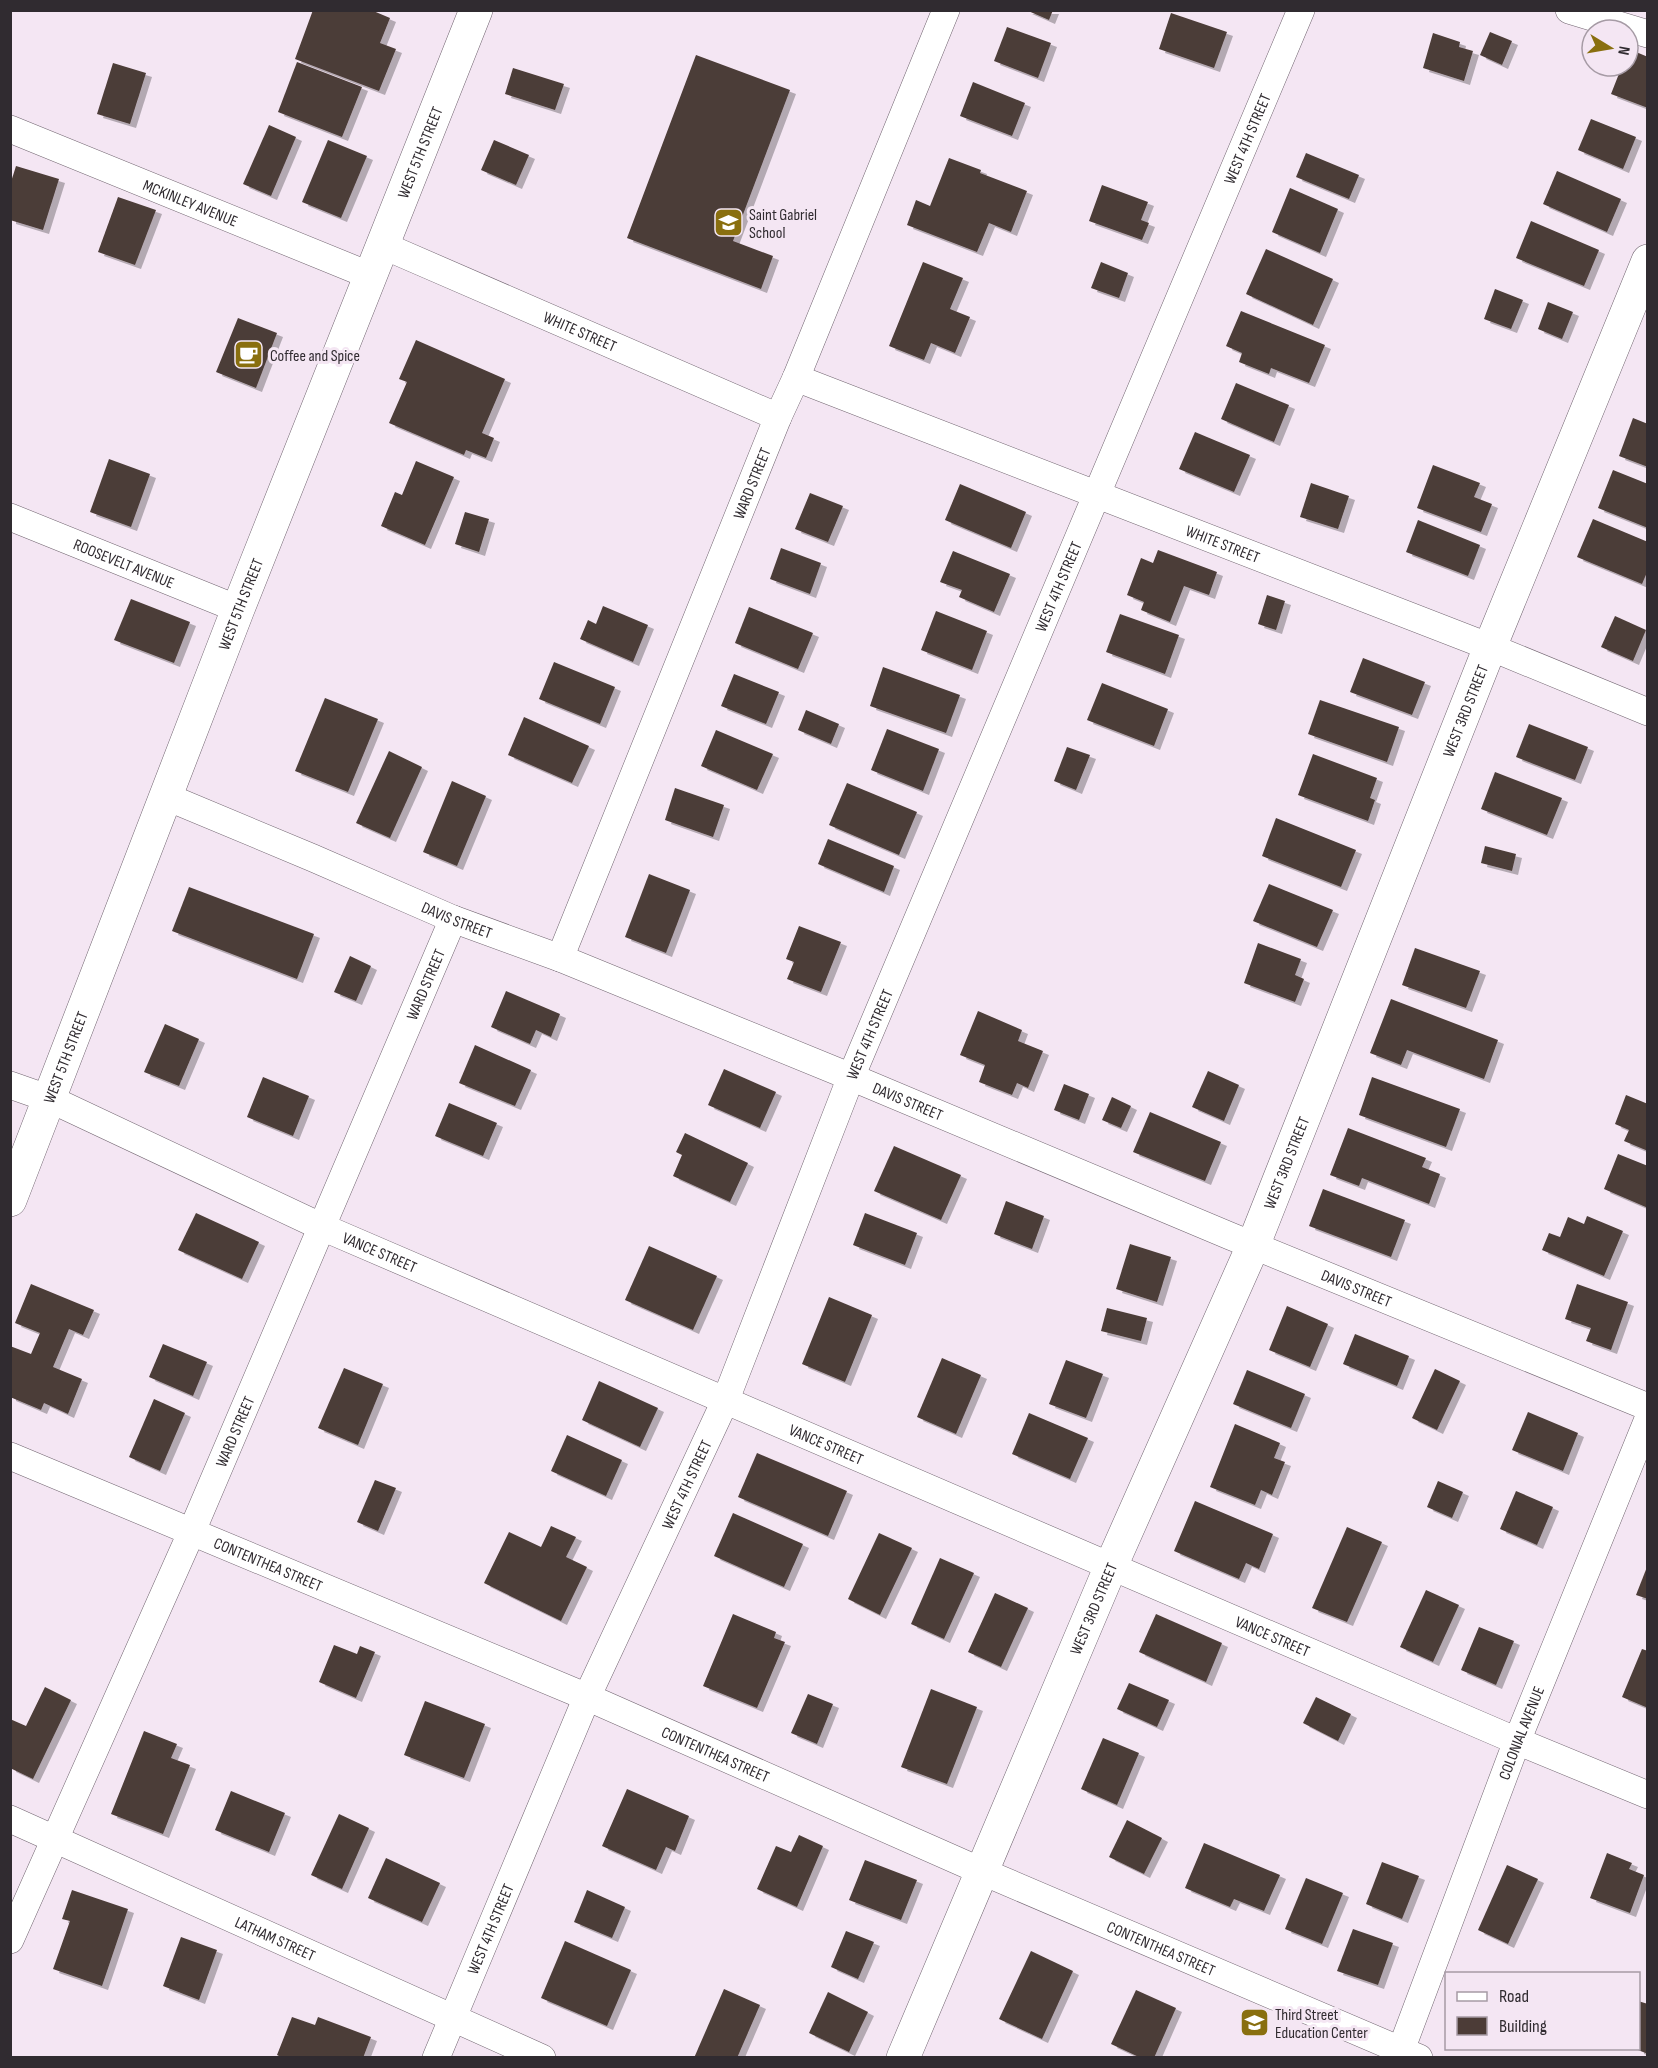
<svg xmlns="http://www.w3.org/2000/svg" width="1658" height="2068" font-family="'Sofia Sans Condensed',sans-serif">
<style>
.building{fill:#4c3c37;filter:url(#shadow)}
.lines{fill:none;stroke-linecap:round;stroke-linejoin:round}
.street-casing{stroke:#716570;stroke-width:28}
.secondary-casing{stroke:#716570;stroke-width:34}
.street{stroke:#fff;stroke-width:27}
.secondary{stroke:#fff;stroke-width:33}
.labels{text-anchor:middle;stroke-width:6;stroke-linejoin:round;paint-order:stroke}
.street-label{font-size:16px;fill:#302b30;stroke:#f4e6f3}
.poi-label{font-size:16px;fill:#302b30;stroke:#f4e6f3;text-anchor:start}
</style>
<defs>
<filter id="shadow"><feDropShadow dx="6" dy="4" stdDeviation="0" flood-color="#0004"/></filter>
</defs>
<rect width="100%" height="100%" fill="#f4e6f3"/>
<g class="building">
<polygon points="313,10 371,10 390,18 380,43 396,49 379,91 295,59"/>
<polygon points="1026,10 1053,10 1049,20"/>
<polygon points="1171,13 1227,32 1214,68 1159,49"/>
<polygon points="1007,27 1051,43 1038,78 994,61"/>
<polygon points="1490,32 1512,41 1502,65 1480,55"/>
<polygon points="1433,33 1460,42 1459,47 1473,51 1464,81 1423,68"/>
<polygon points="1629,49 1648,57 1648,108 1611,94 1622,66 1628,66"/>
<polygon points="696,55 790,90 733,241 773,256 761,289 627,238"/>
<polygon points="297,62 362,87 342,137 278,112"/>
<polygon points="113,63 146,73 130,124 97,114"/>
<polygon points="513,68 564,84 555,110 505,94"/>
<polygon points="973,82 1025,103 1012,136 960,116"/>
<polygon points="1591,119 1636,137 1623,169 1578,150"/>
<polygon points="269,125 296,137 271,196 243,184"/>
<polygon points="328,140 367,156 341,218 302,202"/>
<polygon points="494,140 529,155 516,185 481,170"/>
<polygon points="1306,153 1359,175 1349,199 1296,177"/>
<polygon points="949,158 981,170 980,173 1027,191 1011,232 989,223 977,252 907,225 916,200 930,206"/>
<polygon points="16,166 59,179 43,230 10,220 10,185"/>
<polygon points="1557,171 1621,199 1607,232 1543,204"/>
<polygon points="1102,185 1148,202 1141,220 1149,223 1142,240 1089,221"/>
<polygon points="1290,188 1338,209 1320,253 1272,232"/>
<polygon points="118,197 156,210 135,265 98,252"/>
<polygon points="1531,221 1599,250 1584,286 1516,258"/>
<polygon points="1266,249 1333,279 1313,325 1246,294"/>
<polygon points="923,262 963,278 950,309 970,317 955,353 931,343 924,360 889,346"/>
<polygon points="1101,262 1128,273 1119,298 1091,288"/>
<polygon points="1495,289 1523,300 1511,329 1484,319"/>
<polygon points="1548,302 1573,312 1562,339 1538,329"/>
<polygon points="1241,311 1325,345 1309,383 1271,368 1269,374 1239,362 1242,353 1226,346"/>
<polygon points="238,318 277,333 256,388 216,372"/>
<polygon points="416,340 505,379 482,433 494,438 486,458 466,450 464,455 389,423 407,382 399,379"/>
<polygon points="1236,383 1289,405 1274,442 1221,419"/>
<polygon points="1633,418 1648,424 1648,467 1619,456"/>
<polygon points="1195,432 1250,455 1234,492 1179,469"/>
<polygon points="109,459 150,474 131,527 90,512"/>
<polygon points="416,461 454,477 425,545 381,526 395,492 402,495"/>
<polygon points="1433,465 1480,483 1474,497 1492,504 1481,532 1417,508"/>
<polygon points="1613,470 1648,484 1648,528 1598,508"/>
<polygon points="1311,483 1349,496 1338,529 1300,517"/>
<polygon points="960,484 1026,512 1011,548 945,520"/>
<polygon points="810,493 843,506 828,542 795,529"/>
<polygon points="465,512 489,519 479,552 455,544"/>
<polygon points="1593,519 1648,542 1648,570 1642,584 1577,557"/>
<polygon points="1418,520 1480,545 1468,576 1406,552"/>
<polygon points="781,548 821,563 810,594 770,579"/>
<polygon points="1158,550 1217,572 1209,595 1184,586 1170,622 1141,610 1144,602 1127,595 1141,558 1153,563"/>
<polygon points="953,551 1010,574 994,612 959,597 962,590 940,582"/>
<polygon points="1267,595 1285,601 1276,630 1258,624"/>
<polygon points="131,599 190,622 174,663 114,640"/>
<polygon points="603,606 648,625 633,662 580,639 588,620 596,624"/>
<polygon points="749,607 813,633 798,669 735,643"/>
<polygon points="936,611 987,631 972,670 921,650"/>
<polygon points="1120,614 1179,635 1165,674 1106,652"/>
<polygon points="1615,616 1646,630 1633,661 1601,647"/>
<polygon points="1363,658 1425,682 1412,715 1350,692"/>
<polygon points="554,662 615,687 600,724 539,699"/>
<polygon points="883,667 960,695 946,733 870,706"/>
<polygon points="734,674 779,692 766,724 721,706"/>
<polygon points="1102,683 1168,709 1154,746 1087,720"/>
<polygon points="325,698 378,719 348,792 295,771"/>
<polygon points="1320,700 1399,727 1387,762 1308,734"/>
<polygon points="806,710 839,724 831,744 798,730"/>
<polygon points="524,717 589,746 572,783 508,755"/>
<polygon points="1529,724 1588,747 1575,780 1516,757"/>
<polygon points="887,729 939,749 923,791 871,770"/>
<polygon points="716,730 773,754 757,790 701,766"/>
<polygon points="1067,747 1090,755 1076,790 1054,781"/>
<polygon points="389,751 422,767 390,838 356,823"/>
<polygon points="1313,754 1377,778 1370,798 1375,800 1368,821 1298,795"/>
<polygon points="1495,772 1562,798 1547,835 1481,809"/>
<polygon points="452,781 486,796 457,866 423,852"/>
<polygon points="847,783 917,812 899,855 829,825"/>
<polygon points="675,788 724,805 713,837 665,820"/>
<polygon points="1276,818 1356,850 1341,887 1262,856"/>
<polygon points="828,839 894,866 884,892 818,864"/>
<polygon points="1485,846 1516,854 1512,871 1481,863"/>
<polygon points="649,874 690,890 666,953 625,937"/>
<polygon points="1269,884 1333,910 1317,947 1253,921"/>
<polygon points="189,887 314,934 297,979 172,931"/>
<polygon points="799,926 841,942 821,992 787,979 794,962 786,959"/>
<polygon points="1258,943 1301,959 1295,975 1304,979 1295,1002 1244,983"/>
<polygon points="1415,948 1480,971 1466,1008 1402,985"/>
<polygon points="350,956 371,966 356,1001 334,992"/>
<polygon points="506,991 560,1014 551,1037 536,1030 530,1044 491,1027"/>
<polygon points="1391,999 1498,1040 1484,1079 1407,1050 1401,1065 1370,1053"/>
<polygon points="978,1011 1022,1030 1018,1041 1043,1051 1028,1088 1017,1083 1012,1095 979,1082 985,1065 960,1055"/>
<polygon points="165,1024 199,1039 179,1086 144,1072"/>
<polygon points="475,1045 531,1070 515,1106 459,1083"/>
<polygon points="724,1069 776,1092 760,1128 708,1105"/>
<polygon points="1208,1071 1239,1085 1224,1121 1192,1107"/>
<polygon points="263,1077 309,1096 293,1136 247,1117"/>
<polygon points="1372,1077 1460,1109 1446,1147 1359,1115"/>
<polygon points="1064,1084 1089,1094 1079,1120 1054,1110"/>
<polygon points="1626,1095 1648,1104 1648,1151 1624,1141 1629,1130 1615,1124"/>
<polygon points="1112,1097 1131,1106 1121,1128 1102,1120"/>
<polygon points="449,1103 497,1123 483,1156 435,1136"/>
<polygon points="1150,1112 1221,1142 1205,1181 1133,1152"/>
<polygon points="1348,1128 1426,1158 1422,1167 1440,1174 1429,1204 1362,1178 1359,1186 1330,1175"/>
<polygon points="685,1133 748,1163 730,1202 673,1176 682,1155 676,1152"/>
<polygon points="894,1146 961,1175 941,1220 874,1191"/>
<polygon points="1618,1154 1648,1166 1648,1208 1604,1189"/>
<polygon points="1323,1189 1405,1220 1391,1257 1309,1226"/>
<polygon points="1006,1201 1044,1216 1032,1249 994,1234"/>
<polygon points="196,1213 259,1242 242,1279 178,1250"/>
<polygon points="865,1213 917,1233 905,1265 853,1245"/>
<polygon points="1587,1216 1623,1231 1604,1276 1542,1250 1549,1233 1560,1237 1568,1217 1584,1224"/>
<polygon points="1130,1244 1171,1257 1157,1302 1116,1289"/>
<polygon points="649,1246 717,1276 693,1330 625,1300"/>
<polygon points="31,1284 94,1310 83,1335 69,1329 53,1367 82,1379 68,1414 44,1403 41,1410 10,1397 10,1346 31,1354 40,1333 15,1323"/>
<polygon points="1577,1284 1628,1302 1611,1350 1586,1341 1591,1328 1565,1319"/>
<polygon points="829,1297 872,1315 845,1382 802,1364"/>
<polygon points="1287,1306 1328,1324 1310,1367 1269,1350"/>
<polygon points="1107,1308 1147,1318 1141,1341 1101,1331"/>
<polygon points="1355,1334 1409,1356 1397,1386 1343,1364"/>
<polygon points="163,1344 207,1362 193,1396 149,1377"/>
<polygon points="942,1358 981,1375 956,1434 917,1417"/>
<polygon points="1066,1360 1103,1374 1086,1418 1049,1404"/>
<polygon points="344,1368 383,1384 358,1445 318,1428"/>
<polygon points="1435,1369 1460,1381 1437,1430 1412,1418"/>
<polygon points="1247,1370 1305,1394 1291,1428 1233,1404"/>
<polygon points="599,1381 658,1408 640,1447 582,1420"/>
<polygon points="154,1399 185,1413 160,1471 129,1457"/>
<polygon points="1528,1412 1578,1433 1563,1471 1512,1450"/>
<polygon points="1029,1413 1088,1438 1070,1479 1012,1454"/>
<polygon points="1235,1424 1280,1443 1274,1458 1285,1462 1272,1495 1261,1490 1255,1505 1210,1487"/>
<polygon points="567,1435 622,1460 606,1496 551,1471"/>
<polygon points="757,1453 847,1491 828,1536 738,1497"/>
<polygon points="375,1480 396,1488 378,1531 357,1522"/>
<polygon points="1438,1481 1463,1492 1452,1518 1427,1507"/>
<polygon points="1516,1491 1553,1507 1537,1545 1500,1529"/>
<polygon points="1195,1501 1273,1534 1259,1569 1246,1563 1239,1579 1174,1551"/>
<polygon points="733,1513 803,1544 784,1587 714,1556"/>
<polygon points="551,1526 576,1537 566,1557 587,1567 561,1621 484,1583 509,1532 541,1547"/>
<polygon points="1347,1527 1382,1542 1347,1622 1312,1608"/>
<polygon points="879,1533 912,1548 880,1615 848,1599"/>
<polygon points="940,1558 974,1573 944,1639 911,1624"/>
<polygon points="1647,1567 1648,1567 1648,1599 1636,1595"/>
<polygon points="1426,1590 1459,1605 1433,1662 1400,1647"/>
<polygon points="995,1593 1028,1608 1001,1667 968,1652"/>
<polygon points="733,1614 776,1632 774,1638 785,1642 757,1708 703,1686"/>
<polygon points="1156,1614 1222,1643 1206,1682 1139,1652"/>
<polygon points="1479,1627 1514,1641 1496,1685 1461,1670"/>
<polygon points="334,1645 357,1654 360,1646 375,1652 356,1698 319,1682"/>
<polygon points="1642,1649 1648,1651 1648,1708 1622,1697"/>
<polygon points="1129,1683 1169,1700 1157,1727 1117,1709"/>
<polygon points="45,1687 71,1700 33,1779 10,1768 10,1719 26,1726"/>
<polygon points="931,1689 977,1707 947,1784 901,1767"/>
<polygon points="808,1694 833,1704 817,1744 791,1733"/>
<polygon points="1316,1697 1351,1714 1338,1741 1303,1723"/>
<polygon points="425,1701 485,1724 464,1778 404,1755"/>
<polygon points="144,1731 177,1744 171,1758 190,1765 163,1834 111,1814"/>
<polygon points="1103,1738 1139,1753 1117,1805 1081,1789"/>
<polygon points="627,1789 689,1816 675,1851 666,1847 656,1870 602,1846"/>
<polygon points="231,1791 285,1813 269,1852 215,1830"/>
<polygon points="339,1814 369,1828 342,1889 311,1875"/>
<polygon points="1127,1820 1162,1838 1144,1874 1109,1857"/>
<polygon points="799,1835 823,1846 797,1907 757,1889 776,1846 791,1852"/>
<polygon points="1204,1843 1280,1875 1264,1911 1234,1899 1230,1907 1185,1888"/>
<polygon points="1607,1853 1632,1863 1629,1869 1644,1875 1630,1913 1590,1898"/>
<polygon points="386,1858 440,1883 422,1922 368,1898"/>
<polygon points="865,1860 917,1880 901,1920 849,1900"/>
<polygon points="1382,1862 1419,1876 1402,1919 1366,1904"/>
<polygon points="1507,1865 1538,1879 1508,1944 1478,1930"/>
<polygon points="1306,1878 1343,1893 1322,1944 1285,1929"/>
<polygon points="72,1890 128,1909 102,1986 53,1969 70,1921 62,1919"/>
<polygon points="587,1890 625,1907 612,1938 574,1922"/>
<polygon points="1353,1929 1393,1943 1378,1985 1337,1971"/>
<polygon points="846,1931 874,1942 858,1979 831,1967"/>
<polygon points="181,1937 217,1950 199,2000 163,1986"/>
<polygon points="565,1941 631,1970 607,2026 541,1998"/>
<polygon points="1031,1951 1073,1971 1042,2039 999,2019"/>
<polygon points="724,1989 760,2005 737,2058 694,2058"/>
<polygon points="1136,1990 1176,2008 1154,2058 1141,2058 1111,2044"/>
<polygon points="828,1992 868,2012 849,2052 809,2033"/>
<polygon points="1638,2001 1648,2004 1648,2054 1638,2050"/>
<polygon points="292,2017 315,2025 318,2017 371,2037 363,2058 283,2058 277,2055"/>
</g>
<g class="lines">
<defs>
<g id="street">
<polyline points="1569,10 1648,34"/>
<path id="s1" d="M10 129 371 276"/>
<path id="s2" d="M382 245 778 417"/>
<path id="s3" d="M796 378 1490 647 1648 712"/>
<path id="s4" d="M10 517 238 609"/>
<path id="s5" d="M167 797 313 858 453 919 560 958 851 1077 1230 1236 1648 1407"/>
<path id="s6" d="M560 958 778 417 796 378 946 10"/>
<path id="s7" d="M10 1085 50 1099 322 1227 1517 1741 1648 1795"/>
<path id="s8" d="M10 1456 587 1697 981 1871 1419 2058"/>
<path id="s9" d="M10 1819 542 2058"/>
<path id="s10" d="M10 1940 192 1531 453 919"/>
<path id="s11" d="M1401 2050 1517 1741 1648 1419"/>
<path id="s12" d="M436 2058 587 1697 726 1399 851 1077 1301 10"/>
</g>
<g id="secondary">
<path id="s13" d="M10 1200 238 609 476 10"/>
<path id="s14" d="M903 2058 1111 1566 1253 1246 1490 647 1648 261"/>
</g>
</defs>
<use href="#street" class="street-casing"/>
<use href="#secondary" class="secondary-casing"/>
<use href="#street" class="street"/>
<use href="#secondary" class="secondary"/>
</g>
<defs>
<symbol id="school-square" viewBox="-11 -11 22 22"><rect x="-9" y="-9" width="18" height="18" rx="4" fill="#896f0f" stroke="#f4e6f3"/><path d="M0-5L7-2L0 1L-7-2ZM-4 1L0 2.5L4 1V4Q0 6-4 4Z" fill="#fff"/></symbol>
<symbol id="cafe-square" viewBox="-11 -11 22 22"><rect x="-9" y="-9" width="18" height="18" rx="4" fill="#896f0f" stroke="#f4e6f3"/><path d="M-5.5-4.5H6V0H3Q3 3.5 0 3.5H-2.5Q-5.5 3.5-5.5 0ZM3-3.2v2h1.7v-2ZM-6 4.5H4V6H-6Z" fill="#fff"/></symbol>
</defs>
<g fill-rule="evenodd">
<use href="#school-square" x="712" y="206" width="33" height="33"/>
<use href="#cafe-square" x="232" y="338" width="33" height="33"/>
<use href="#school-square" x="1238" y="2006" width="33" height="33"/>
</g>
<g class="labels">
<g class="street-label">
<text dy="6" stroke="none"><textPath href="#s12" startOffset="2084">WEST 4TH STREET</textPath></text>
<text dy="6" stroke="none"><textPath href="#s13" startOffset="1125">WEST 5TH STREET</textPath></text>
<text dy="6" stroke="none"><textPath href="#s1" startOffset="195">MCKINLEY AVENUE</textPath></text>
<text dy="6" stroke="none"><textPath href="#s2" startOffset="216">WHITE STREET</textPath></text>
<text dy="6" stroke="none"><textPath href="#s6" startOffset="512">WARD STREET</textPath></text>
<text dy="6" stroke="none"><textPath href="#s3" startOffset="458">WHITE STREET</textPath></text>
<text dy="6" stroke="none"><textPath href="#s4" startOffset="123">ROOSEVELT AVENUE</textPath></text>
<text dy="6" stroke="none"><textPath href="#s12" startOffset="1598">WEST 4TH STREET</textPath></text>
<text dy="6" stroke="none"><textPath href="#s13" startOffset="639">WEST 5TH STREET</textPath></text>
<text dy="6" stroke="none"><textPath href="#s14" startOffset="1460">WEST 3RD STREET</textPath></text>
<text dy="6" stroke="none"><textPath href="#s5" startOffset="315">DAVIS STREET</textPath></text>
<text dy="6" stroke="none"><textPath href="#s10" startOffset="1042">WARD STREET</textPath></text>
<text dy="6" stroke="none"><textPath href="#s12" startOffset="1112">WEST 4TH STREET</textPath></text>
<text dy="6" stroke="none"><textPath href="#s13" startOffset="153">WEST 5TH STREET</textPath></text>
<text dy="6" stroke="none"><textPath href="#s5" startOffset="801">DAVIS STREET</textPath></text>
<text dy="6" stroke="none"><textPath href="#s14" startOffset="974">WEST 3RD STREET</textPath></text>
<text dy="6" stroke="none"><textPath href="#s7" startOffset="406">VANCE STREET</textPath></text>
<text dy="6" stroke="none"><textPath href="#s5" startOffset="1287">DAVIS STREET</textPath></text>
<text dy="6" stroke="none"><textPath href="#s10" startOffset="556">WARD STREET</textPath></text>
<text dy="6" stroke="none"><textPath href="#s7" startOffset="892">VANCE STREET</textPath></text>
<text dy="6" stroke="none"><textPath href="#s12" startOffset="626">WEST 4TH STREET</textPath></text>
<text dy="6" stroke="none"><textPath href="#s8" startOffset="280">CONTENTHEA STREET</textPath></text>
<text dy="6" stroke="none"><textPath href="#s14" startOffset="488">WEST 3RD STREET</textPath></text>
<text dy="6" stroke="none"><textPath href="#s7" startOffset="1378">VANCE STREET</textPath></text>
<text dy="6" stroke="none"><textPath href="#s11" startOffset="339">COLONIAL AVENUE</textPath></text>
<text dy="6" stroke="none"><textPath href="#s8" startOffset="766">CONTENTHEA STREET</textPath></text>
<text dy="6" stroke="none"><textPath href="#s12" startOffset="140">WEST 4TH STREET</textPath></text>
<text dy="6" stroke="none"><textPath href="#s9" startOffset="291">LATHAM STREET</textPath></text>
<text dy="6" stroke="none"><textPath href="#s8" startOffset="1252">CONTENTHEA STREET</textPath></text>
</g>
<g class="poi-label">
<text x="749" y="220">Saint Gabriel<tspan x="749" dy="18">School</tspan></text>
<text x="270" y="361">Coffee and Spice</text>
<text x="1275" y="2020">Third Street<tspan x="1275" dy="18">Education Center</tspan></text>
</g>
</g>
<rect width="1658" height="2068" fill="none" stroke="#302b30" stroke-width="24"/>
<rect x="1445" y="1972" width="195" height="78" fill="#f4e6f3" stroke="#a69ba5" stroke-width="1.5"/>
<rect x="1457" y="1992" width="30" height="9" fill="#ffffff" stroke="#a69ba5" stroke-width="1.5"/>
<text x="1499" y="2002" font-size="18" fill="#302b30">Road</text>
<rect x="1457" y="2017" width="30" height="18" fill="#4c3c37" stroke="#a69ba5" stroke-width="1.5"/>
<text x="1499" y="2032" font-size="18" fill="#302b30">Building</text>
<g transform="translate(1610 48) rotate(101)"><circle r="28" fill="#f4e6f3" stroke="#a69ba5" stroke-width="1.5"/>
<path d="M0-4.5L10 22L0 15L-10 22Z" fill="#896f0f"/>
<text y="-9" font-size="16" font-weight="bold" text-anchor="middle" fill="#302b30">N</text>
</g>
</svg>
